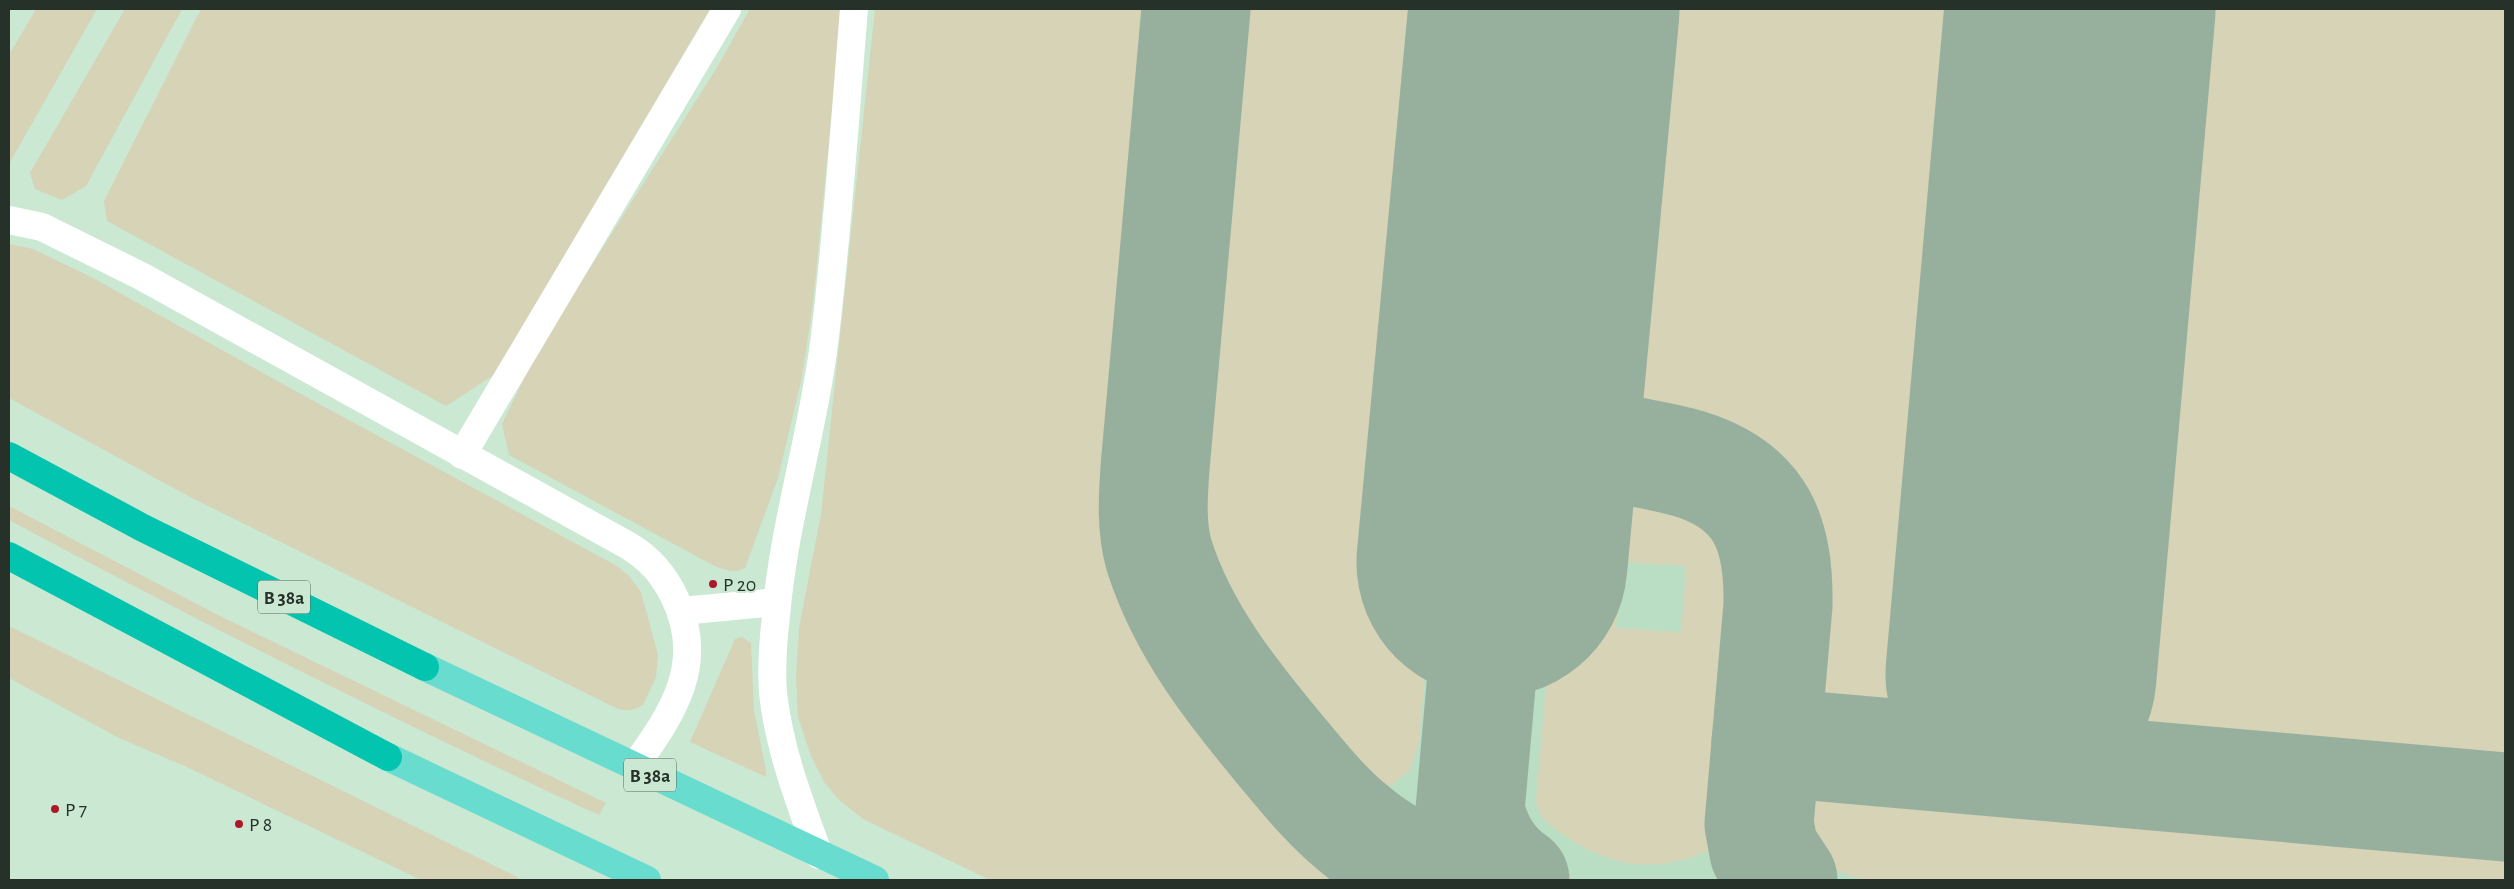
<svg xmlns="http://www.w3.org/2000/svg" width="2514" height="889" font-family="'Alegreya Sans',sans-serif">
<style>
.built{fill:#badec4}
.green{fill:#d6d3b6;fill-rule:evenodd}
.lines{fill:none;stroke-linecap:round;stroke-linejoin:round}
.taxiway{stroke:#97b09e;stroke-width:109}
.runway{stroke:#97b09e;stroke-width:271}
.minor{stroke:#fff;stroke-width:28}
.major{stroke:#68dcce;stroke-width:28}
.highway{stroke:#03c4ae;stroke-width:28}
.poi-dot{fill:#ac1829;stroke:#cae8d2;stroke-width:2}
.labels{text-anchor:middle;stroke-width:4;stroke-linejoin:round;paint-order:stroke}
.shield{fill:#cae8d2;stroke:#57685c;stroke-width:1}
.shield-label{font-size:19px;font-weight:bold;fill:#263129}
.poi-label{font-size:20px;fill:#263129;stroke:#cae8d2;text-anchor:start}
</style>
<rect width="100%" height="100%" fill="#cae8d2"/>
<polygon class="built" points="985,9 2505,9 2505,880 1064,880"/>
<g class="green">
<polygon points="36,9 97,9 9,164 9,55"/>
<polygon points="125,9 182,9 86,186 62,200 35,189 30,173"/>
<polygon points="201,9 710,9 494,375 446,406 107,221 104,201"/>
<path d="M750 9H842L813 303 802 377 778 478 745 568C731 575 720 568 707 562L509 455 502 424 538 350 716 69Z"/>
<polygon points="875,9 1166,9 1126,466 1122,533 1130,565 1146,605 1190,685 1221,726 1331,855 1365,880 990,880 863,819 838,799 824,782 811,756 798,717 796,676 799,628 821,514"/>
<path d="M1227 9H1471L1424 555 1435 556 1419 744 1409 771 1392 785C1344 795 1303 728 1278 696 1265 680 1248 663 1237 645 1213 605 1198 560 1184 515Z"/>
<path d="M1620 9H2505V880H1865C1848 875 1833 872 1820 859L1793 775 1812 599 1811 555 1805 527 1792 496 1752 452 1698 424 1662 419 1609 399 1594 389 1587 375Z"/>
<path d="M9 244 33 249 93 278 288 387 617 566 629 576 641 592 658 655 656 677 643 705C633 711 624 712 614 707L190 497 9 398Z"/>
<path d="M1575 483C1655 492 1749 483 1749 591L1728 821C1726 827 1725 834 1722 839 1716 849 1703 853 1693 857 1644 872 1606 864 1565 836 1550 825 1538 818 1536 799L1556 568H1566ZM1621 562 1686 566 1681 632 1616 628Z"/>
<path d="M9 506 216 614 606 803 599 815C400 723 203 624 9 520Z"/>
<polygon points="9,626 523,880 421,880 189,768 117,737 9,678"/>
<polygon points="742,637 751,643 754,711 766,770 766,777 690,742 735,639"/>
</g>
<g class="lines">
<g class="taxiway">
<path d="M1196 9 1155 468C1153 497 1151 527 1159 555 1183 631 1232 692 1282 752 1304 778 1326 806 1352 827 1380 851 1415 870 1451 880"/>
<path d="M1513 348C1516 364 1516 389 1523 404 1529 418 1547 427 1561 433 1579 440 1598 443 1616 448 1641 453 1666 457 1690 464 1763 487 1779 535 1778 605L1759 824 1764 851 1783 880"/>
<path d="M1492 562 1470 810C1476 838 1490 863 1515 880"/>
<polyline points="1766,742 2505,807"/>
<polyline points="2013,763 2021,674"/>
</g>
<g class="runway">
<polyline points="1492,562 1544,9"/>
<polyline points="2021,674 2080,9"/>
</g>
<g class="minor">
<path d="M9 220 42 227 141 276 629 546C650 559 663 574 674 596 707 663 673 713 634 767"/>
<polyline points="462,455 727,9"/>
<polyline points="681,611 777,602"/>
<path d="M819 855C800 803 779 749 773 693 771 668 773 642 776 616 784 521 814 430 825 336 838 227 845 118 854 9"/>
</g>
<g class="major">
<polyline points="425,667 875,880"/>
<polyline points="388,757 647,880"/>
</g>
<g class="highway">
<polyline points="9,456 143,528 425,667"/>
<polyline points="9,556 388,757"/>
</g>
</g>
<g class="poi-dot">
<circle cx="713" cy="584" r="5"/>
<circle cx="55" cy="809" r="5"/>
<circle cx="239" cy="824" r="5"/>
</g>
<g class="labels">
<g class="shield">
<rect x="258" y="580.5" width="52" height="33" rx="4"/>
<rect x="624" y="758.5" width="52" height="33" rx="4"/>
</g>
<g class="shield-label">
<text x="284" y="604">B 38a</text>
<text x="650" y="782">B 38a</text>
</g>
<g class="poi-label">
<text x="723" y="591">P 20</text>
<text x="65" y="816">P 7</text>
<text x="249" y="831">P 8</text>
</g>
</g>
<rect width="2514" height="889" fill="none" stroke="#263129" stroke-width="20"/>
</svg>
